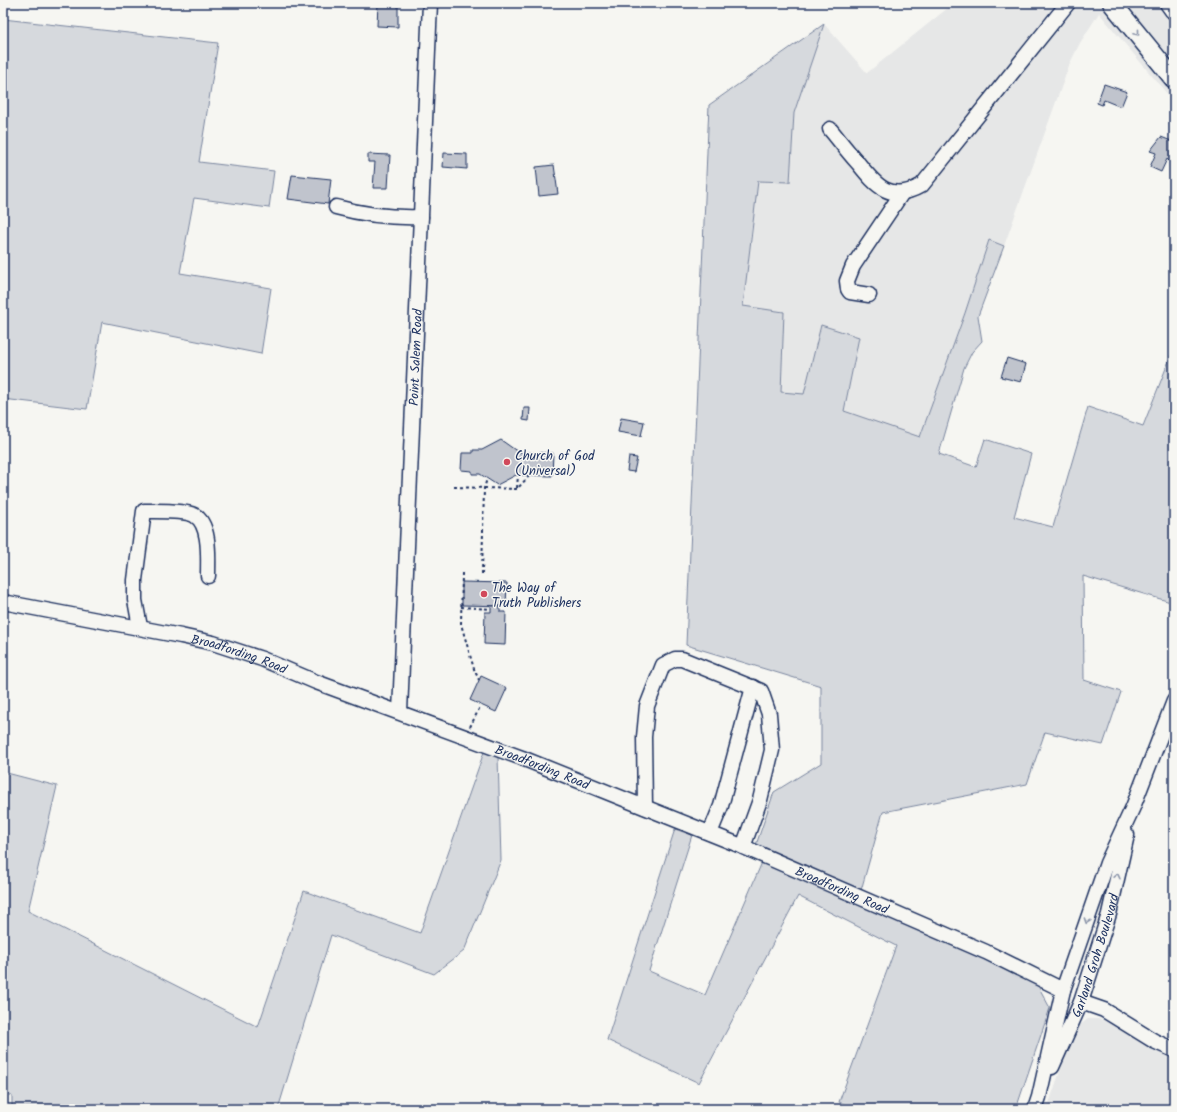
<svg xmlns="http://www.w3.org/2000/svg" width="1177" height="1112" font-family="Kalam,sans-serif">
<style>
.built{fill:#e6e7e7}
.green{fill:#d6d9dd;stroke:#78849e}
.building{fill:#c0c4cd;stroke:#1b2f5e}
.lines{fill:none;stroke-linecap:round;stroke-linejoin:round}
.minor-casing{stroke:#1b2f5e;stroke-width:17}
.major-casing{stroke:#1b2f5e;stroke-width:21}
.path{stroke:#1b2f5e;stroke-width:2;stroke-dasharray:3 3;stroke-linecap:butt}
.minor{stroke:#f6f6f2;stroke-width:14}
.major{stroke:#f6f6f2;stroke-width:18}
.oneway{stroke:#8892a8}
.poi-dot{fill:#d1495b;stroke:#f6f6f2;stroke-width:1.5}
.labels{text-anchor:middle;stroke-width:3;stroke-linejoin:round;paint-order:stroke}
.street-label{font-size:13px;fill:#1b2f5e;stroke:#f6f6f2}
.poi-label{font-size:13px;fill:#1b2f5e;stroke:#f6f6f2;text-anchor:start}
</style>
<rect width="100%" height="100%" fill="#f6f6f2"/>
<filter id="ink" filterUnits="userSpaceOnUse"><feTurbulence type="fractalNoise" baseFrequency=".025" numOctaves="2"/><feDisplacementMap in="SourceGraphic" scale="8" xChannelSelector="R" yChannelSelector="G"/><feConvolveMatrix kernelMatrix="1 2 1 2 8 2 1 2 1" color-interpolation-filters="sRGB"/></filter>
<g filter="url(#ink)">
<g class="built">
<polygon points="954,3 1174,3 1174,102 1099,13 1080,43 1070,63 1004,246 989,240 965,313 920,437 844,411 859,338 822,325 804,395 781,393 784,312 743,306 758,181 790,182 794,113 824,24 867,73"/>
<polygon points="1088,1019 1098,1019 1110,1022 1174,1060 1174,1109 1047,1109 1072,1037 1077,1027"/>
</g>
<g class="green">
<polygon points="3,19 218,43 199,162 274,171 269,208 194,198 180,273 271,288 261,354 102,322 87,409 3,399"/>
<polygon points="824,24 794,113 790,182 758,181 743,306 784,312 781,392 804,394 821,325 859,337 844,411 920,437 965,313 989,240 1004,246 978,316 982,341 972,352 964,368 939,454 976,467 985,439 1031,454 1014,517 1053,527 1088,407 1143,426 1174,348 1174,603 1083,576 1084,680 1121,692 1103,745 1045,732 1027,784 883,812 860,894 1029,969 1050,1008 1018,1103 1015,1109 855,1109 839,1102 896,946 798,896 699,1083 607,1040 675,829 692,835 649,971 705,995 766,853 755,848 774,792 821,763 821,686 686,645 709,105"/>
<polygon points="484,752 498,757 501,860 464,951 434,974 331,935 278,1109 12,1108 12,1096 3,1093 3,772 57,786 28,911 258,1027 304,891 420,933"/>
</g>
<g class="building">
<polygon points="378,3 398,3 398,27 377,26"/>
<polygon points="1104,84 1127,92 1121,107 1104,100 1102,105 1097,103"/>
<polygon points="1161,137 1174,142 1174,153 1170,162 1167,159 1161,172 1150,167 1156,153 1150,151"/>
<polygon points="444,153 467,154 467,169 443,167"/>
<polygon points="368,154 390,155 388,188 373,188 375,162 368,162"/>
<polygon points="554,165 558,194 539,196 536,167"/>
<polygon points="292,175 331,179 328,204 288,199"/>
<polygon points="1007,358 1026,364 1021,382 1001,377"/>
<polygon points="524,408 530,408 529,421 523,420"/>
<polygon points="621,418 644,422 641,436 618,432"/>
<polygon points="501,440 518,452 553,453 552,476 516,475 497,485 480,474 472,474 472,471 461,470 462,453 473,453 473,450 482,450"/>
<polygon points="629,457 637,458 634,472 627,471"/>
<polygon points="462,582 507,583 506,606 462,605"/>
<polygon points="491,606 500,606 500,612 506,612 505,645 484,644 485,612 491,612"/>
<polygon points="481,676 507,688 496,712 470,700"/>
</g>
<g class="lines">
<defs>
<g id="minor">
<path d="M830 129C839 140 848 152 858 163 877 187 891 203 922 185L1068 3"/>
<path d="M336 207C365 215 391 218 421 217"/>
<polyline points="869,295 850,292 848,289 847,281 853,266 902,193"/>
<path id="s1" d="M3 602 181 636 213 643 262 659 316 682 522 758 739 845 986 952 1063 990"/>
<path d="M140 627 135 600V580L144 511C156 511 184 510 194 515 211 524 208 559 208 576"/>
<path id="s2" d="M400 712 430 3"/>
<polyline points="645,807 644,737 647,706 663,665 675,659 682,659 761,691 769,714 772,750 760,800 743,847"/>
<polyline points="710,833 721,806 753,687"/>
<polyline points="1081,1002 1104,1010 1154,1041 1174,1050"/>
<path id="s3" d="M1052 1067 1081 1002 1109 914 1127 835"/>
<polyline points="1035,1109 1039,1097 1063,990 1107,863 1133,807 1174,701"/>
</g>
<g id="major">
<polyline points="1112,3 1174,79"/>
<polyline points="1169,3 1174,10"/>
</g>
</defs>
<use href="#minor" class="minor-casing"/>
<use href="#major" class="major-casing"/>
<g class="path">
<polyline points="454,487 517,489 530,475"/>
<polyline points="517,488 518,475"/>
<polyline points="462,573 461,624 474,669 479,680"/>
<polyline points="482,574 484,488 487,479"/>
<polyline points="461,607 491,609"/>
<polyline points="470,727 481,705"/>
</g>
<use href="#minor" class="minor"/>
<use href="#major" class="major"/>
</g>
<defs><path id="oneway-chevron" d="M-2-3.5L2.5 0L-2 3.5" fill="none" stroke-width="1.6" stroke-linecap="round" stroke-linejoin="round"/></defs>
<g class="oneway">
<use href="#oneway-chevron" transform="translate(1137 33) rotate(51)"/>
<use href="#oneway-chevron" transform="translate(1117 876) rotate(-77)"/>
<use href="#oneway-chevron" transform="translate(1087 921) rotate(109)"/>
</g>
</g>
<g class="poi-dot">
<circle cx="507" cy="462" r="4"/>
<circle cx="484" cy="594" r="4"/>
</g>
<g class="labels">
<g class="street-label">
<text dy="5" stroke="none"><textPath href="#s2" startOffset="355">Point Salem Road</textPath></text>
<text dy="5" stroke="none"><textPath href="#s1" startOffset="242">Broadfording Road</textPath></text>
<text dy="5" stroke="none"><textPath href="#s1" startOffset="566">Broadfording Road</textPath></text>
<text dy="5" stroke="none"><textPath href="#s1" startOffset="890">Broadfording Road</textPath></text>
<text dy="5" stroke="none"><textPath href="#s3" startOffset="120">Garland Groh Boulevard</textPath></text>
</g>
<g class="poi-label">
<text x="515" y="460">Church of God<tspan x="515" dy="15">(Universal)</tspan></text>
<text x="492" y="592">The Way of<tspan x="492" dy="15">Truth Publishers</tspan></text>
</g>
</g>
<rect width="1177" height="1112" fill="none" stroke="#f6f6f2" stroke-width="16"/>
<rect x="8" y="8" width="1161" height="1096" fill="none" stroke="#1b2f5e" stroke-width="1.5" filter="url(#ink)"/>
</svg>
